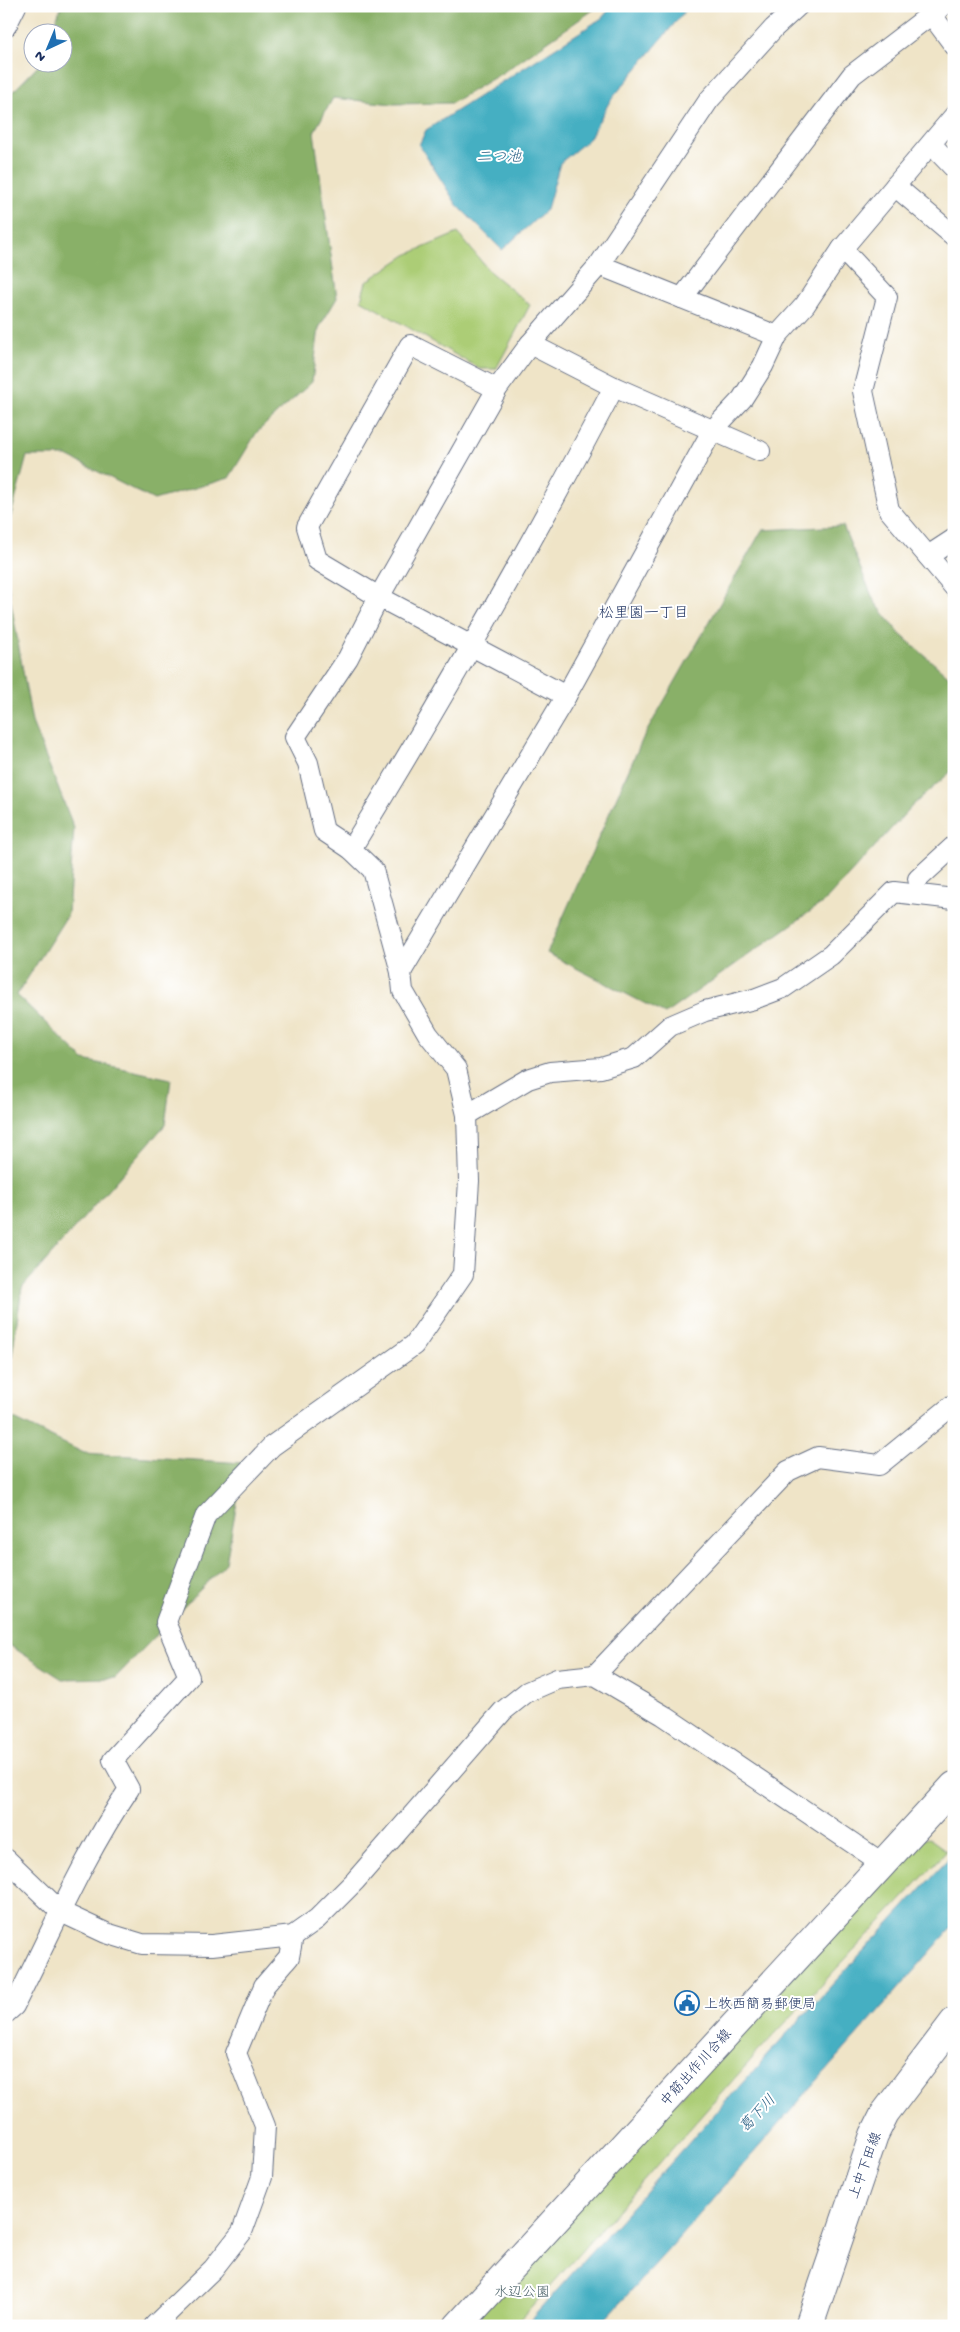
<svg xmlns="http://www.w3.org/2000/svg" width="960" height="2332" font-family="'Gochi Hand','Klee One',sans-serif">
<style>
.green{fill:#accd76;stroke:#647e6a}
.forest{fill:#89b067;stroke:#527062}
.water{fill:#44afc2;stroke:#306f90}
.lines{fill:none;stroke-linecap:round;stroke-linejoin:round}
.minor-casing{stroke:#656e83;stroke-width:22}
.secondary-casing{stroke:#656e83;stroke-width:30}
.minor{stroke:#fff;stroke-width:20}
.secondary{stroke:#fff;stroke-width:28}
.labels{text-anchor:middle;stroke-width:4;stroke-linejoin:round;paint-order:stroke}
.poi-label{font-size:14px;fill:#1b2f5e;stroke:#fff;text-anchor:start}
.street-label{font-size:14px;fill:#1b2f5e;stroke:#fff}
.park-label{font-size:14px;fill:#465e65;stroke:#fff}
.water-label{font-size:15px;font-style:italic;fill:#2b6286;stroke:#fff}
.neighbourhood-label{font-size:15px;fill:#1b2f5e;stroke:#fff}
</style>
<rect width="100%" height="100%" fill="#fff"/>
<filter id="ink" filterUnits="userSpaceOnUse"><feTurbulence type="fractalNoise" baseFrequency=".02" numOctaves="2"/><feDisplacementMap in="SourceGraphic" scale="10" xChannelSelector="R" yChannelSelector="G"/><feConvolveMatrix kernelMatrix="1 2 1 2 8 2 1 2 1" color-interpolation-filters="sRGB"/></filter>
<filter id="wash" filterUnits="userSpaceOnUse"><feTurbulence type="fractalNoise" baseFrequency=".0096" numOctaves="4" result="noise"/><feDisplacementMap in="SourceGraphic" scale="20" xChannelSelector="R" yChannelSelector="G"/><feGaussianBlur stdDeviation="1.12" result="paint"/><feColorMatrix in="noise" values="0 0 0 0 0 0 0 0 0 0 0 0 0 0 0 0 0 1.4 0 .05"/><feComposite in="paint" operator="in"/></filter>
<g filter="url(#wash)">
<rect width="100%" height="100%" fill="#efe4c7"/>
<g class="green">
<polygon points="458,233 490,272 530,305 496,369 480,369 361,300 366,282 406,255"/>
<polygon points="929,1838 947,1851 758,2052 515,2326 466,2326 921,1840"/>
</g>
<g class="forest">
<polygon points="61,6 599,6 502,73 452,103 393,104 333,98 314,132 337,298 319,328 312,382 257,432 229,478 154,500 67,456 27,456 6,534 6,99 41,63 62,62 62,32 52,32"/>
<polygon points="843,526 874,601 900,634 954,681 954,769 913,805 825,901 665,1014 547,953 643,738 762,530"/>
<polygon points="6,574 32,722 74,828 68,914 17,995 84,1060 171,1079 165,1125 22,1288 6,1396"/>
<polygon points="6,1415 84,1453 244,1463 226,1563 115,1678 62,1679 6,1643"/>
</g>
<g class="water">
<polygon points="612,6 689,6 610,101 589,139 560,163 547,209 502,250 457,205 419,145 426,130 602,18"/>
<polygon points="954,1853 954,1925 670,2248 599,2326 525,2326 779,2042"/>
</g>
</g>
<g filter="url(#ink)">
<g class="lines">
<defs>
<g id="minor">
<polyline points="925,6 954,45"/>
<polyline points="6,26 16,6"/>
<polyline points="931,144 954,168"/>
<polyline points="895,186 954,236"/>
<polyline points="842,249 887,297 863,391 889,510 954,587"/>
<polyline points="599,265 777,336"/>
<polyline points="682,298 852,75 942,6"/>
<polyline points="530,344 614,387 760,451"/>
<polyline points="497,389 410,345 307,527 317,560 379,597 566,696"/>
<polyline points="928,556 954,539"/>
<path d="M351 849C444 697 532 544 614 387"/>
<polyline points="918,879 954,846"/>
<polyline points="401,972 566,696 712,431 742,399 763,366 777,336 805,305 842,249 954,116"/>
<polyline points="467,1115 528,1079 550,1072 601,1068 634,1058 670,1026 705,1011 754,999 783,988 831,955 894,892 954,899"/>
<polyline points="595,1675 788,1471 818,1457 879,1465 954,1404"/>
<polyline points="6,1859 61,1912 106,1933 142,1944 212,1945 293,1936 317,1919 355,1881 503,1711 527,1692 557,1679 595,1675 663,1715 882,1863"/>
<path d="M6 2013 14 2006C51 1933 83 1857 129 1789L113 1760 189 1677 166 1622 206 1515 272 1446 414 1345 463 1274 469 1181 467 1115 456 1069 428 1034 403 991 401 972 373 870 351 849 324 831 308 763 295 737 348 658 379 597 497 389 530 344 599 265 709 100 774 28 798 6"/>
<polyline points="154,2326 213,2269 242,2232 262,2177 265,2126 236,2053 264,1986 289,1957 293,1936"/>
</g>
<g id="secondary">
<polyline points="458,2326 954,1786"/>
<polyline points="809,2326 874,2135 885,2113 954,2022"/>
</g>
</defs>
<use href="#minor" class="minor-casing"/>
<use href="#secondary" class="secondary-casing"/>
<use href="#minor" class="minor"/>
<use href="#secondary" class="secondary"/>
</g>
</g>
<defs>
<symbol id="civic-ring" viewBox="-11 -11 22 22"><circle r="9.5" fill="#fff" stroke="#1f6fb2" stroke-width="1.5"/><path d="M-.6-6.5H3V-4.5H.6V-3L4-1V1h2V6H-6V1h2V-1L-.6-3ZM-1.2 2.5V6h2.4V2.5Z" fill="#1f6fb2"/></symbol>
</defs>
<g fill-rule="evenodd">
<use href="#civic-ring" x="673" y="1989" width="28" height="28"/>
</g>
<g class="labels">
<g class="poi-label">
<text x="704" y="2008">上牧西簡易郵便局</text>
</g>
<g class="street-label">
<text transform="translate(695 2067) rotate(-48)" y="5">中筋出作川合線</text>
<text transform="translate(864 2165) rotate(-70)" y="5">上中下田線</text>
</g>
<g class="park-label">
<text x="522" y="2296">水辺公園</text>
</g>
<g class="water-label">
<text x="499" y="161">二つ池</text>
<text transform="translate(757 2113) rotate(-47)" y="5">葛下川</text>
</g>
<g class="neighbourhood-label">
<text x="644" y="617">松里園一丁目</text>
</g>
</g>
<rect width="960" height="2332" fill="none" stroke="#fff" stroke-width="25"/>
<g transform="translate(48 48) rotate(224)"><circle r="24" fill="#ffffff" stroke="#a4acbf"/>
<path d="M0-4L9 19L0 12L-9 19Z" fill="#1f6fb2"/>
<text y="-8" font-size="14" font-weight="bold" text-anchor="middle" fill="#1b2f5e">N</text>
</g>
</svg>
